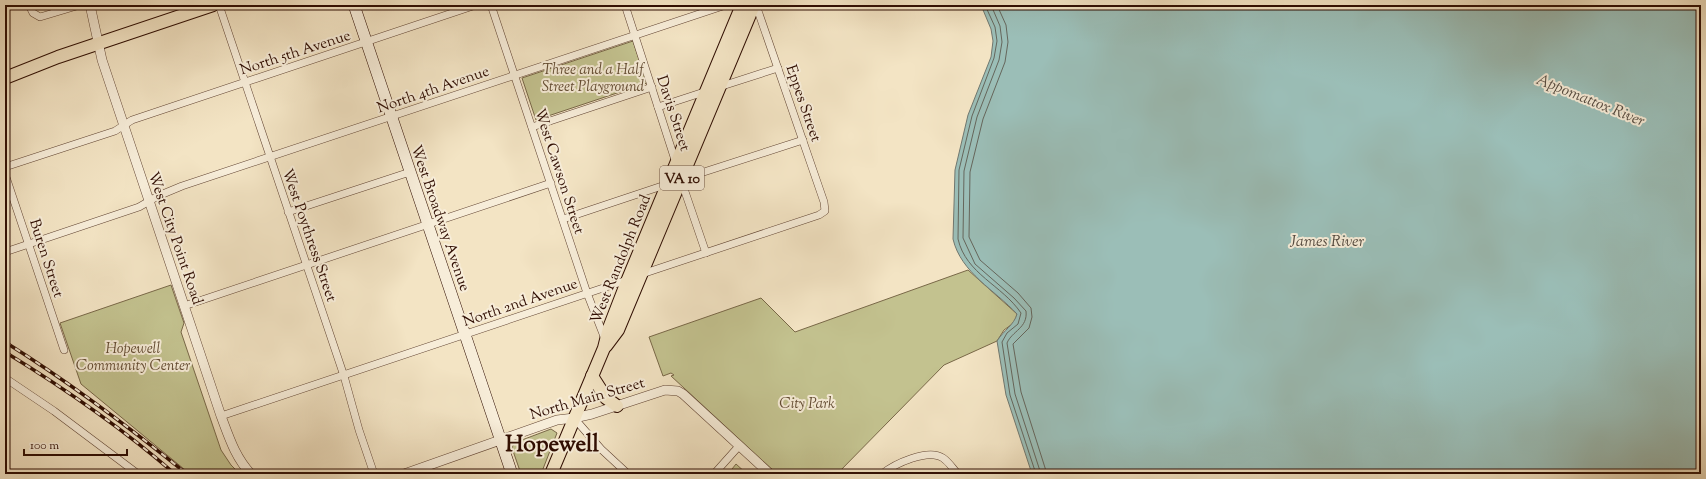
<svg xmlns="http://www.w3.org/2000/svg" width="1706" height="479" font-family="'Sorts Mill Goudy',serif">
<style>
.green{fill:#c3c28f;stroke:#796848}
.water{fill:#9bbeb7;stroke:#70776f}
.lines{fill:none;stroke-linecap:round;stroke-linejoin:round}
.shore{stroke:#65665c;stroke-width:1}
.minor-casing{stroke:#604332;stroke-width:8}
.tertiary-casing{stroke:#604332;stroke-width:10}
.secondary-casing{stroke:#2f0d02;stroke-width:12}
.primary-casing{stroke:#2f0d02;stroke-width:14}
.trunk-casing{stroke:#2f0d02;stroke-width:14}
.minor{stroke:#f7edd9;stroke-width:7}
.tertiary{stroke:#f7edd9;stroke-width:9}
.secondary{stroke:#f7edd9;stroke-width:11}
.primary{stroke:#f3e4c4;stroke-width:12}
.trunk{stroke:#f3e4c4;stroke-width:12}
.rail-casing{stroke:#2f0d02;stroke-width:3.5}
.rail{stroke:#f7edd9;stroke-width:2;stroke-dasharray:6;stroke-linecap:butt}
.labels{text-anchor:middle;stroke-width:4;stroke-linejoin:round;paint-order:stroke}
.shield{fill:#f7edd9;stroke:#6b5042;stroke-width:1}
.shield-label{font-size:14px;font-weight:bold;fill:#2f0d02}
.street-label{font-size:15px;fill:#2f0d02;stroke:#f7edd9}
.park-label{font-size:15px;font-style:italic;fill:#634c33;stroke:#f7edd9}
.water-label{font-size:16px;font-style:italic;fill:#554b41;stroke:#f7edd9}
.town-label{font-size:23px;font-weight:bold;fill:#2f0d02;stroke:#f7edd9}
</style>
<rect width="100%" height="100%" fill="#f3e4c4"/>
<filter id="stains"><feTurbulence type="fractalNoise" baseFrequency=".005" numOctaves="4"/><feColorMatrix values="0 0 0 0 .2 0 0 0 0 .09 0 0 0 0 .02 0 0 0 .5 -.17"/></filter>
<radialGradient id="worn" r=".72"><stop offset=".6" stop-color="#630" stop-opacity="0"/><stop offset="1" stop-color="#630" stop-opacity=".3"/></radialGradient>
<g class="green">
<polygon points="633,41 647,83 536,120 522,78"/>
<polygon points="968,270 1017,314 1015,322 1004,330 997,341 944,365 837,474 777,474 671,376 674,375 671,373 663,376 649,337 761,298 795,332"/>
<polygon points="171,285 184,323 181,332 221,450 231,465 240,474 190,474 81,384 60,323"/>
<polygon points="551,429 557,433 541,474 521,474 512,448 514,443"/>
<polygon points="736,464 747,474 737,474 732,469"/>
</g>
<path class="water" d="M981 5H1701V474H1032L1006 395 997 341C1004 330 1014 325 1017 314 995 290 961 273 953 239L955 170 968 115 991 57 993 41 991 29Z"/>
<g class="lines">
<g class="shore">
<path d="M985 5 995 27 997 41 994 58 972 116 959 170 958 239C966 274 1002 285 1021 313L1018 324 1007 333 1002 342 1010 395 1036 474"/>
<path d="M991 5 1000 26 1002 42 999 60 977 117 964 171 963 238 975 264 1014 298 1026 311C1028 328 1012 331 1007 343L1015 394 1041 474"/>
<polyline points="997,5 1006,25 1008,42 1005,62 983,119 970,172 969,237 980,260 1018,293 1031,308 1032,317 1029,328 1013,344 1021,392 1047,474"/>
</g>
<defs>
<g id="minor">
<polyline points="29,5 33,13 40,17 80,5"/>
<polyline points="219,5 344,376 359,430 374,474"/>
<polyline points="491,5 587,293 605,339"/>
<polyline points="625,5 676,163"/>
<polyline points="719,87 778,68"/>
<polyline points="658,107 707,91"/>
<polyline points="532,127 652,87"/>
<polyline points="5,167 115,131 132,120 476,5"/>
<polyline points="5,174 64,350"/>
<polyline points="679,180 803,140"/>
<polyline points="681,180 706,253"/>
<polyline points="288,212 410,172"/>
<polyline points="563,219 668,184"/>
<polyline points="5,252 139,207 158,196 182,186 726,5"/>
<polyline points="639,275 819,215 825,211 824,202 756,5"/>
<polyline points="184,306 551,183"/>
<polyline points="5,378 54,411 138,474"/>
<polyline points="221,416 630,279"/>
<polyline points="574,418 601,449 628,474"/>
<polyline points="714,474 739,446"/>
<path d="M882 474C894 464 928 448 943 458 949 462 953 469 958 474"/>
</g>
<g id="tertiary">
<path d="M90 5 102 60 221 416C229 437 235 457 251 474"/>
<polyline points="404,474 557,420 574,418 592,414 665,390 678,391 683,394 770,474"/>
</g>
<polyline id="secondary" points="354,5 512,474"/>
<polyline id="primary" points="5,78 58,57 213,5"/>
<g id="trunk">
<polyline points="606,346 618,330 754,5"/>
<polyline points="592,376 606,398 617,406"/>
<polyline points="551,474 604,348 609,328 628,279 742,5"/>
</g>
</defs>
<use href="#minor" class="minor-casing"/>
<use href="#tertiary" class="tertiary-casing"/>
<use href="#secondary" class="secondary-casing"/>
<use href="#primary" class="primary-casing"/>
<use href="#trunk" class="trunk-casing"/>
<use href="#minor" class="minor"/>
<use href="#tertiary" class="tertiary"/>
<use href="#secondary" class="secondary"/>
<use href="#primary" class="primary"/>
<use href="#trunk" class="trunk"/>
<defs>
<g id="rail">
<path d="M5 342C69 382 129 427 187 474"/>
<path d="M5 352C64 388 122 428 175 474"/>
</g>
</defs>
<use href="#rail" class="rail-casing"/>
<use href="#rail" class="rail"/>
</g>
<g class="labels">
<rect class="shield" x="660" y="166" width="44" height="24" rx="3"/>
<g class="shield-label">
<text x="682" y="183">VA 10</text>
</g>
<g class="street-label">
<text transform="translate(295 52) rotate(-18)" y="5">North 5th Avenue</text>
<text transform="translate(433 89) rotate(-19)" y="5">North 4th Avenue</text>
<text transform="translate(804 103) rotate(71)" y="5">Eppes Street</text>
<text transform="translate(674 113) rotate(72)" y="5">Davis Street</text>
<text transform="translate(560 171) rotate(72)" y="5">West Cawson Street</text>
<text transform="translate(441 218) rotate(71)" y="5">West Broadway Avenue</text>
<text transform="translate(310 235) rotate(71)" y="5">West Poythress Street</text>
<text transform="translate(176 238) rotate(71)" y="5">West City Point Road</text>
<text transform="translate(47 258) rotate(72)" y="5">Buren Street</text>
<text transform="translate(620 259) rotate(-68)" y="5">West Randolph Road</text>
<text transform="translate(520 302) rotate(-19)" y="5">North 2nd Avenue</text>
<text transform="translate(587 398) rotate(-16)" y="5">North Main Street</text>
</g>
<g class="park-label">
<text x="593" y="74">Three and a Half<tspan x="593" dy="17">Street Playground</tspan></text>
<text x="133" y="353">Hopewell<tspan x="133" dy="17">Community Center</tspan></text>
<text x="807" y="408">City Park</text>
</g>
<g class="water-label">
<text transform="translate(1591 99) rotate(22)" y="6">Appomattox River</text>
<text x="1327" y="246">James River</text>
</g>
<g class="town-label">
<text x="552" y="451">Hopewell</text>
</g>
</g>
<rect width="1706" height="479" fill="none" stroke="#f3e4c4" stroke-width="20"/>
<rect x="6" y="6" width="1694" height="467" fill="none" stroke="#2f0d02" stroke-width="2"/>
<rect x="10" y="10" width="1686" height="459" fill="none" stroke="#2f0d02"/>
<path d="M24 449v6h103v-6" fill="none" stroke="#2f0d02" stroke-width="2"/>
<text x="30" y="449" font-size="12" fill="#2f0d02" stroke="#f7edd9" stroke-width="3" paint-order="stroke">100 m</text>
<rect width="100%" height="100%" filter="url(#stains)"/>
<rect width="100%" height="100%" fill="url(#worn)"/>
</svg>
